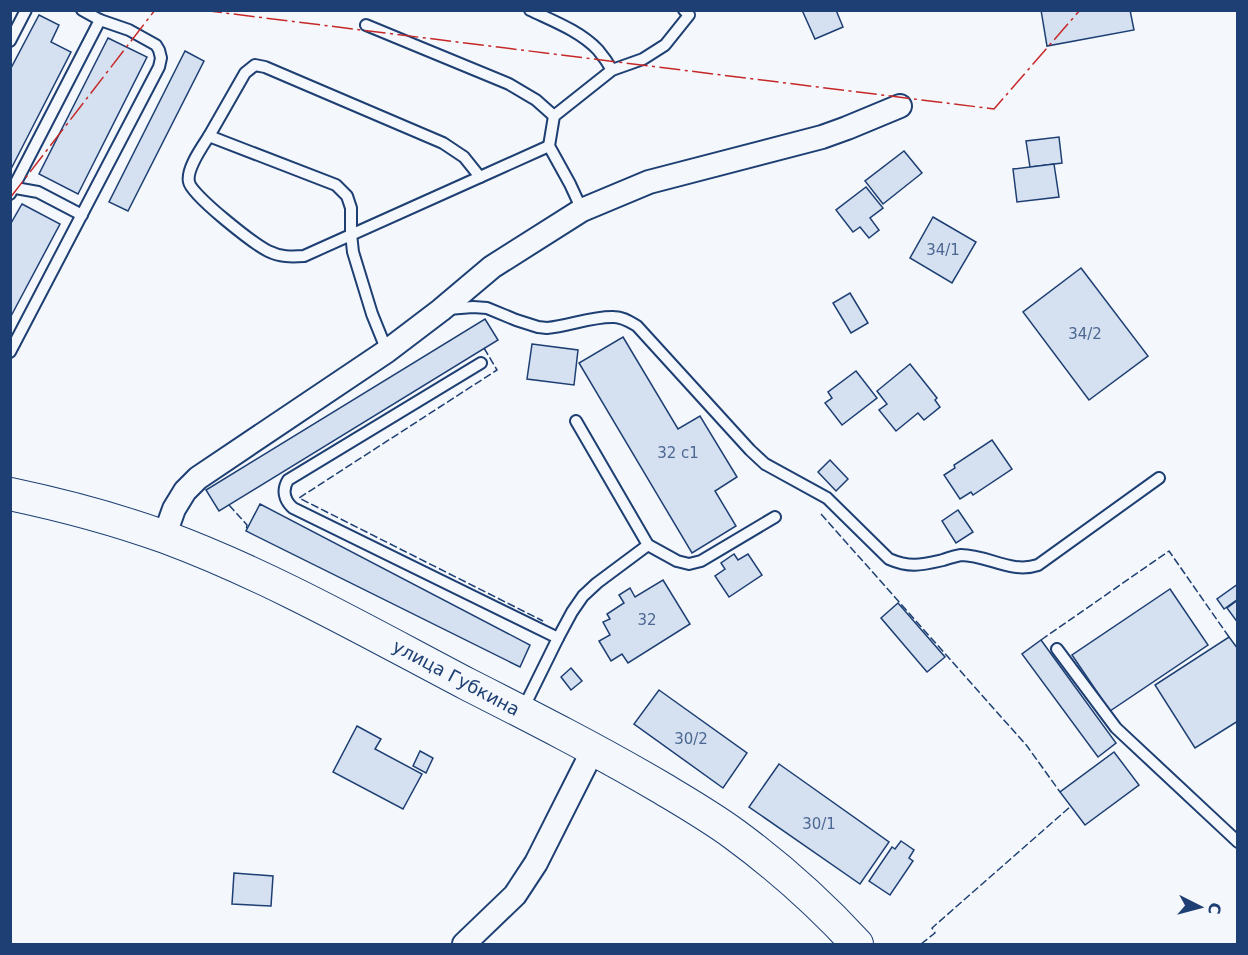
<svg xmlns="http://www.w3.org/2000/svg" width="1248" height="955" font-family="'DejaVu Sans',sans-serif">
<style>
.building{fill:#d5e0f0;stroke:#1d3f73;stroke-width:1.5}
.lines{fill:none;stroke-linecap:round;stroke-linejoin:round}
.lane-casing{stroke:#1d3f73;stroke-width:14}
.street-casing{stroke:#1d3f73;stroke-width:26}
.secondary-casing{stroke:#1d3f73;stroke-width:34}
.lane{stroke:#f4f7fb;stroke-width:10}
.street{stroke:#f4f7fb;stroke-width:22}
.secondary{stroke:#f4f7fb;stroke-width:32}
.fence{stroke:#1d3f73;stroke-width:1.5;stroke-dasharray:8 3;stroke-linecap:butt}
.power{stroke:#c62828;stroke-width:1.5;stroke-dasharray:21 4.5 3 4.5;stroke-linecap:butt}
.labels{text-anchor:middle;stroke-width:4.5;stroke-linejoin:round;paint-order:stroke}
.number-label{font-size:15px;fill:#4b6792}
.street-label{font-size:18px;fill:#1d3f73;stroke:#f4f7fb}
</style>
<rect width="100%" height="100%" fill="#f4f7fb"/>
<g class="building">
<polygon points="802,10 836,10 843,27 815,39"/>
<polygon points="1041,10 1130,10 1134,30 1047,46"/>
<polygon points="39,15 59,25 51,42 71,52 10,171 10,70"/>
<polygon points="108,38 147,57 78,194 39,174"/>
<polygon points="185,51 204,61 128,211 109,202"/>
<polygon points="1059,137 1062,163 1030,167 1026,141"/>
<polygon points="904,151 922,173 883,204 865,181"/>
<polygon points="1054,164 1059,197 1017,202 1013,169"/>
<polygon points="866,187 883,208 870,218 879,230 869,238 860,227 853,232 836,210"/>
<polygon points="22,204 60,224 10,318 10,225"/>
<polygon points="933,217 976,242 952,283 910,258"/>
<polygon points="1081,268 1148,356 1089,400 1023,312"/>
<polygon points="850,293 868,323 851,333 833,303"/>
<polygon points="485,319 498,340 219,511 206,490"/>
<polygon points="623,337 678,429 700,416 737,477 715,491 736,526 692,553 579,363"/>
<polygon points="532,344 578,350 574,385 527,379"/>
<polygon points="910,364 937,398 935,400 940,407 924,420 918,413 896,431 879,410 887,404 877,391"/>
<polygon points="856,371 877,398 842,425 825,403 832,398 828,392"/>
<polygon points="992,440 1012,469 973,495 971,492 960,499 944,475 955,468 954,465"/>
<polygon points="830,460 848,479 836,491 818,472"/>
<polygon points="260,504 530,645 520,667 246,531"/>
<polygon points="958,510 973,532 956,543 942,521"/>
<polygon points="734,554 738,560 748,554 762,575 729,597 715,576 725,569 721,563"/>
<polygon points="663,580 690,624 628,663 622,654 611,661 599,641 610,635 603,622 610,619 607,614 624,603 619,595 630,588 635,597"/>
<polygon points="1238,584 1238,599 1224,609 1217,599"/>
<polygon points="1170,589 1208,645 1110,711 1072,655"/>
<polygon points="1238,600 1238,623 1227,608"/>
<polygon points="898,603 945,657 927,672 881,618"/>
<polygon points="1229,637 1238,649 1238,721 1195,748 1155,685"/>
<polygon points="1041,640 1116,743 1098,757 1022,654"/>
<polygon points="571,668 582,681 571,690 561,677"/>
<polygon points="659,690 747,753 723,788 634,724"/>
<polygon points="357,726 381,739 375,749 422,774 403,809 333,772"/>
<polygon points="420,751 433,758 426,773 413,766"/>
<polygon points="1114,752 1139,785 1085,825 1060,792"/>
<polygon points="779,764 889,842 860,884 749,807"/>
<polygon points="901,841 914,850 909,858 913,861 890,895 869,881 892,847 895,849"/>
<polygon points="234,873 273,876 271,906 232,904"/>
</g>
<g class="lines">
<defs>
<g id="lane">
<path d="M530 10C553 21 580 31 598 50 603 56 608 63 612 70"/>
<polyline points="366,25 509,84 536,100 554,116"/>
<polyline points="10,41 26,10"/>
<path d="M209 136C202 147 186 169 189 182 191 195 254 244 268 251 280 257 291 257 304 256L480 177"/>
<polyline points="10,187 38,192 82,215"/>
<polyline points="10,194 100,20"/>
<polyline points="582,210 570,184 549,146 554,116 612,70 643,59 665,45 689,15 684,10"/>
<path d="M448 309 473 307 487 308 516 320 538 327 547 328C569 326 593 316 614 317 623 317 630 322 637 326L750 450 765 464 827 498 889 559C910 568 921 565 943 560 949 558 955 556 961 555 988 555 1011 574 1038 565L1159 478"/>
<polyline points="387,351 372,314 353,252 351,234 351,208 347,196 336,185 209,136 245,73 255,65 265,67 443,143 464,157 480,177 549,146"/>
<polyline points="10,352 159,67 161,58 159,50 156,45 129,30 100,20 82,10"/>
<path d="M481 363 288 480C282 490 284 500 293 508L558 638"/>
<polyline points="576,421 648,545 677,561 689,564 701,561 775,517"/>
<polyline points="1057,649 1116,728 1238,842"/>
<polyline points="522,711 558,638 572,612 583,596 597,583 648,545"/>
</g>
<g id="street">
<polyline points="164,537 174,509 185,491 198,478 387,351 441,310 492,267 582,210 649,182 822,137 847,128 900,106"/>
<polyline points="464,944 515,895 536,863 593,750"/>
</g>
<path id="secondary" d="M10 494C62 505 115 519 165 537 270 576 368 632 467 684 532 717 597 750 660 787 685 802 711 817 734 834 779 867 820 904 857 944"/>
</defs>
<use href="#lane" class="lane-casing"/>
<use href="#street" class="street-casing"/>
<use href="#secondary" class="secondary-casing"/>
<use href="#lane" class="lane"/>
<use href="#street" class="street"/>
<use href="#secondary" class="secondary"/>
<g class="fence">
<polyline points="484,348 497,370 299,498 543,621"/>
<polyline points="229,505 247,525 246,531"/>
<polyline points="821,514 1027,746 1060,792"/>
<polyline points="1041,640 1169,551 1229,637"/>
<polyline points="921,944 935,933 932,928 1071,806"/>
</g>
<g class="power">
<polyline points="201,10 994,109 1080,10"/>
<polyline points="10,198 155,10"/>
</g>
</g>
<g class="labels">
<g class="number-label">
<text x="943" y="255">34/1</text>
<text x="1085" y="339">34/2</text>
<text x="678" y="458">32 с1</text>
<text x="647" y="625">32</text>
<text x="691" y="744">30/2</text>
<text x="819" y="829">30/1</text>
</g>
<g class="street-label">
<text transform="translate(456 678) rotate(28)" y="6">улица Губкина</text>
</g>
</g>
<rect width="1248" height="955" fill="none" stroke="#1d3f73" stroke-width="24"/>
<g transform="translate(1200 907) rotate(96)" stroke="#f4f7fb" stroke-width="4.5" paint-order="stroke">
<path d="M0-4.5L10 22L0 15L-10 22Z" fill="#1d3f73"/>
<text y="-9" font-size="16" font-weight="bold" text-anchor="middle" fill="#1d3f73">С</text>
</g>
</svg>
